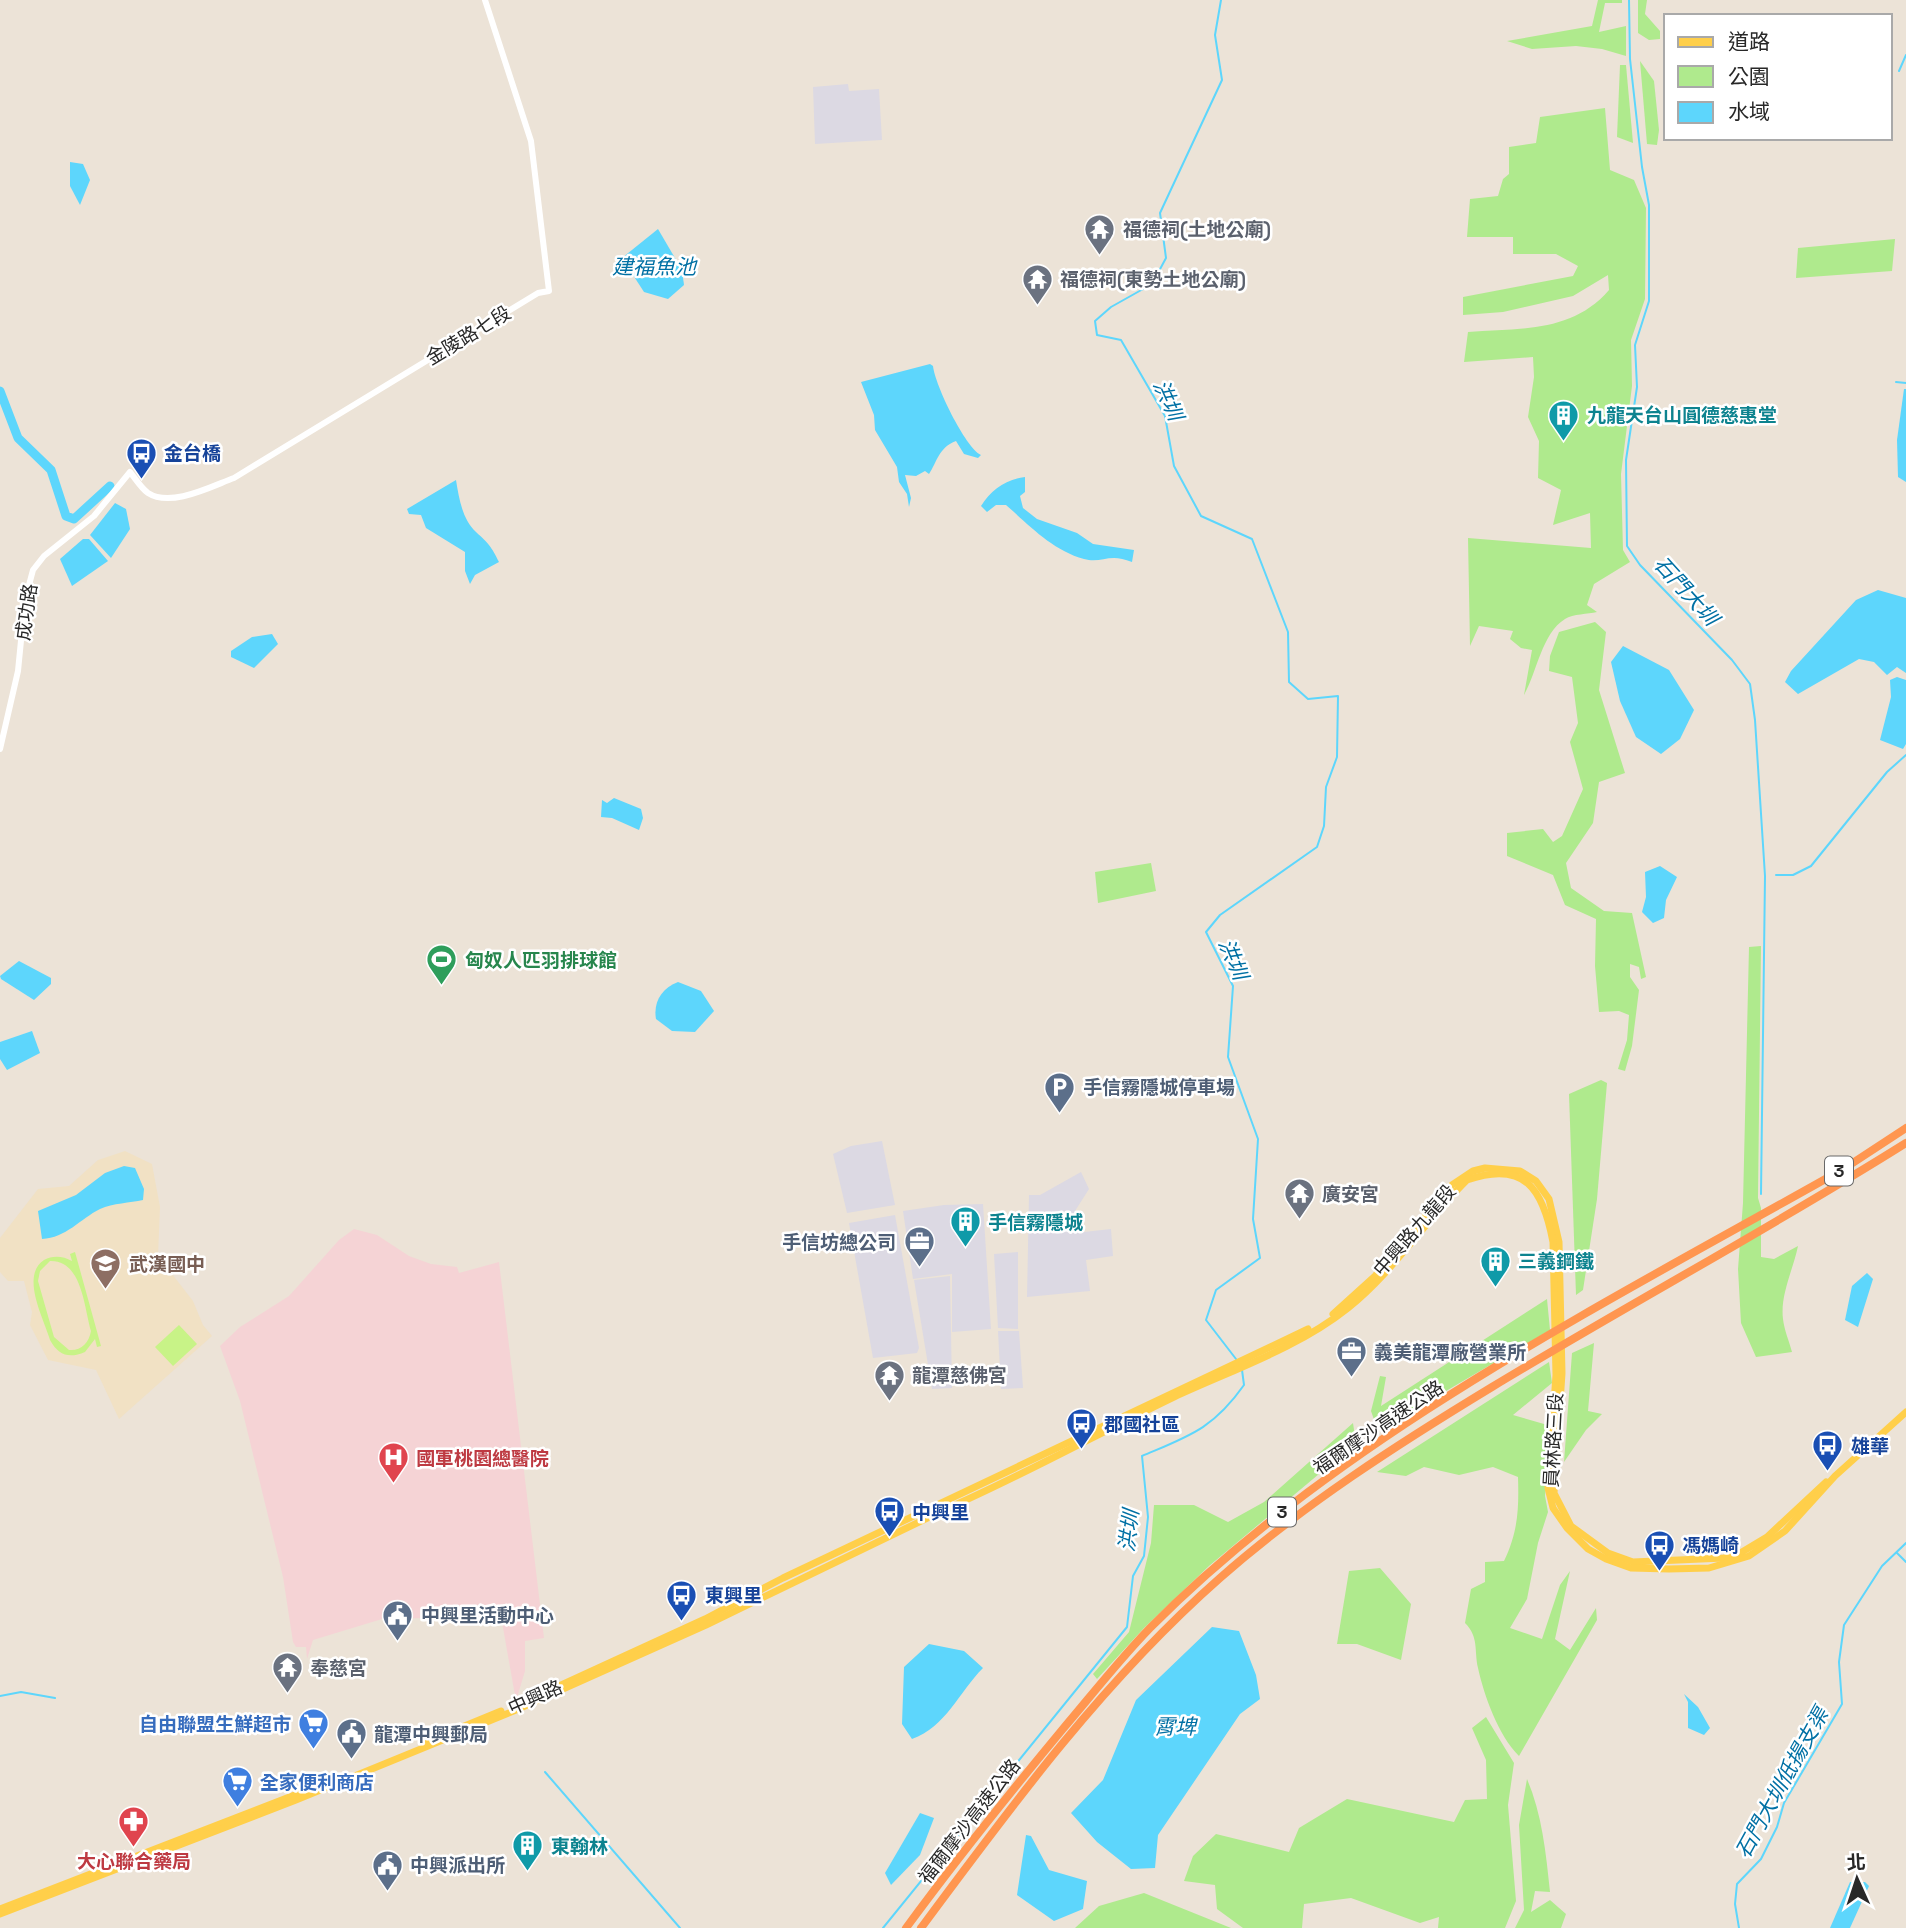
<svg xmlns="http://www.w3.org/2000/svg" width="1906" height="1928" font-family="'Space Grotesk','Noto Sans TC',sans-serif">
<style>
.industrial{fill:#dcd9e3}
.education{fill:#f1e1c4}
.medical{fill:#f5d3d5}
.green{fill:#afea8d}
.pitch{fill:#c8f387;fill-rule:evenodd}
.water{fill:#5dd6fc}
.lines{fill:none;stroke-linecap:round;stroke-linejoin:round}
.stream{stroke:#5dd6fc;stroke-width:2}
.river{stroke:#5dd6fc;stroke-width:9}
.secondary{stroke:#fff;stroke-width:6}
.primary{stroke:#ffcf4a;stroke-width:7}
.highway{stroke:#ff9650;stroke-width:8}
.labels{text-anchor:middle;stroke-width:5;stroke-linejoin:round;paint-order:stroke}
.shield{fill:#fff;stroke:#686868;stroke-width:2}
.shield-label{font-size:18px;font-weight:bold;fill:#282828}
.worship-label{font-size:19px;font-weight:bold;fill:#5b616d;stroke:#fff;text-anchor:start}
.street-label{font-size:19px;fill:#282828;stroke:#fff}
.culture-label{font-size:19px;font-weight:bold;fill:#0d838f;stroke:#fff;text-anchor:start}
.transit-label{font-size:19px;font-weight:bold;fill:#164399;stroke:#fff;text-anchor:start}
.leisure-label{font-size:19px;font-weight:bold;fill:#27864d;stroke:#fff;text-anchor:start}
.service-label{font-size:19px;font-weight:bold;fill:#4e5e75;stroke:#fff;text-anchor:start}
.education-label{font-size:19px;font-weight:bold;fill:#785e54;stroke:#fff;text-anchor:start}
.health-label{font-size:19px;font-weight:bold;fill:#be3a42;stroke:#fff;text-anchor:start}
.shop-label{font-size:19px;font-weight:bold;fill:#366cbe;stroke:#fff;text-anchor:end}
.water-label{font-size:21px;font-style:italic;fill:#0070a4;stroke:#fff}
</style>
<rect width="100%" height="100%" fill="#ece3d7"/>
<g class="industrial">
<polygon points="848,84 849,91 879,89 882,140 815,144 813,87"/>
<polygon points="882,1141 895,1205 847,1213 833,1154 851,1146"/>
<polygon points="1081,1172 1089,1189 1075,1211 1084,1232 1111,1229 1113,1256 1086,1260 1090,1291 1027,1297 1029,1195 1040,1195"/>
<polygon points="983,1204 991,1329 952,1332 952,1274 913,1279 903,1211 944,1205"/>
<polygon points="895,1215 919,1348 917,1353 873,1358 849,1223"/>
<polygon points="1018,1252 1018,1329 998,1328 994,1254"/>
<polygon points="950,1276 952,1388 932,1389 914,1280"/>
<polygon points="998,1331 1019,1331 1023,1388 1001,1389"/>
</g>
<polygon class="education" points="125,1151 152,1164 160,1207 158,1256 193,1301 203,1325 212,1336 119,1419 96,1370 48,1360 30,1325 32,1312 24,1281 8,1281 0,1272 0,1238 38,1189 69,1186 98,1160"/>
<polygon class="medical" points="354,1229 377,1235 409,1256 431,1264 457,1267 459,1273 499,1262 544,1638 525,1641 525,1671 516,1701 502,1622 473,1620 470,1617 382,1619 313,1640 307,1659 306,1647 296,1647 293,1642 283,1577 240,1401 220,1346 240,1327 289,1296 339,1240"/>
<g class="green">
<polygon points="1598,0 1622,0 1622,3 1605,3 1599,32 1626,26 1626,56 1602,49 1576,46 1532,49 1507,41 1592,26"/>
<polygon points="1638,0 1647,0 1645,14 1660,31 1660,39 1649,40 1638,33"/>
<polygon points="1640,61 1654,81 1659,130 1657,145 1647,144"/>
<polygon points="1620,65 1626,65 1633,143 1617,137"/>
<path d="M1605 108 1610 170 1634 180 1646 208 1645 299 1631 340 1632 386 1621 474 1623 550 1630 562 1594 584 1587 605 1597 612C1588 614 1573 614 1565 619 1542 633 1537 672 1524 695L1532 650 1521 648 1510 639 1513 631 1479 626 1470 646 1468 538 1591 548 1590 513 1553 525 1561 490 1538 478 1539 441 1528 417 1534 377 1533 357 1464 362 1468 332C1520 328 1572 333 1609 290L1608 275 1573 296 1503 312 1463 315V297L1573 276 1578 266 1556 254H1513V237H1467L1470 199 1498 196 1503 179 1509 174V147L1536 143 1540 117Z"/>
<polygon points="1895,239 1892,271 1796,278 1798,248"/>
<polygon points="1595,622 1606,632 1599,690 1625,773 1599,782 1593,823 1566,863 1571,888 1604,911 1632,913 1646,977 1641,979 1639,967 1630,964 1630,977 1639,990 1632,1046 1625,1071 1618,1069 1627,1040 1629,1015 1619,1011 1599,1012 1595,966 1596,919 1565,905 1553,875 1507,856 1507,833 1543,829 1553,842 1562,836 1583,789 1570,742 1578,723 1572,677 1549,671 1550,656 1559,632"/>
<polygon points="1151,863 1156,891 1098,903 1095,872"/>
<path d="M1761 946 1758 1198 1761 1208V1257L1774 1259 1798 1246C1793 1270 1780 1295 1783 1319 1784 1329 1789 1341 1792 1352L1756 1357 1741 1323 1738 1269 1743 1203 1749 947Z"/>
<polygon points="1601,1080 1607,1083 1597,1199 1583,1290 1576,1295 1569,1094"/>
<polygon points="1547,1299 1550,1330 1378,1431 1371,1411 1380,1376 1386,1377 1381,1406"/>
<polygon points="1594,1343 1588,1411 1602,1414 1586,1430 1564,1462 1572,1353"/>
<path d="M1549 1362 1552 1383 1513 1415 1551 1426 1545 1496 1548 1512 1538 1543 1527 1599 1510 1628 1542 1639 1560 1585 1570 1571 1555 1639 1570 1650 1596 1608 1597 1620 1519 1756C1498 1735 1484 1695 1478 1668 1474 1650 1479 1637 1465 1623L1471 1589 1485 1582V1562L1504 1561C1518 1532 1519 1509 1518 1477L1493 1467 1459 1475 1424 1467 1406 1476 1377 1472Z"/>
<polygon points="1353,1423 1356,1443 1209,1566 1144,1628 1097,1679 1093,1674 1129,1632 1151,1543 1154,1505 1194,1505 1228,1522 1264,1502"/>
<polygon points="1380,1568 1411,1604 1401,1660 1357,1644 1337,1644 1349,1571"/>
<polygon points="1486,1717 1514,1763 1508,1805 1516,1901 1505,1928 1438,1928 1439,1917 1420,1923 1351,1898 1304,1904 1302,1928 1243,1928 1217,1909 1215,1885 1184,1881 1193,1856 1216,1834 1289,1852 1299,1828 1347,1799 1454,1822 1465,1800 1487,1799 1486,1760 1472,1728"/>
<path d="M1527 1779C1542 1814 1546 1853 1550 1892L1535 1891 1531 1912 1550 1900 1566 1914 1561 1928H1515L1524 1910 1519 1825Z"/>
<polygon points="1144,1893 1231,1928 1075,1928 1099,1906"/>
</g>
<g class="pitch">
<path d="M75 1252 101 1346 97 1347 95 1339 85 1352C69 1359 58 1355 50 1340 44 1319 20 1276 44 1260 53 1255 63 1256 72 1261L70 1254ZM50 1261C82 1260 84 1307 91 1331 89 1343 81 1351 69 1350L54 1337 38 1281 40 1271Z"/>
<polygon points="179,1325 197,1344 173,1366 155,1347"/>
</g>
<g class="water">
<polygon points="70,162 83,164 90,180 80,205 70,186"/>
<polygon points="658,229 682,270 684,285 668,299 644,292 622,258"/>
<path d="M930 364 933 366C935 385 965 447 981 455L978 458 964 454 956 441C939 447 937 462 929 474L925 471 916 476 905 475 911 498 909 507 907 494 899 482 897 467 875 430 874 415 861 382Z"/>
<polygon points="1904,389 1906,389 1906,482 1898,477 1897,440"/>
<path d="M1025 477V492L1020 496 1023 508 1037 519 1077 533 1093 544 1134 550 1132 562C1109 552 1102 564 1084 559 1052 550 1029 525 1006 505H996L987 512 981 506C991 490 1006 479 1025 477Z"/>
<path d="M456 480C459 498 462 519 476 532 489 544 491 546 499 562L475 575 470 584 465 571V552L426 528 421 515 409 514 407 509Z"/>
<polygon points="115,503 126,509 130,529 111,558 90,535"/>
<polygon points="83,539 89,539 108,561 72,586 60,559"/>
<polygon points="1878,590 1906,598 1906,673 1897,667 1887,675 1874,662 1859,659 1798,694 1785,682 1791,671 1856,600"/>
<polygon points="272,634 278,644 254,668 231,657 231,651 252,637"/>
<polygon points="1623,646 1669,670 1694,710 1680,739 1661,754 1636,737 1620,701 1611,662"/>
<polygon points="1897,677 1906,680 1906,744 1903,749 1880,740 1891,697 1890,680"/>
<polygon points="614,798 641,809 643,818 639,830 612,818 601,817 602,800 607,803"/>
<polygon points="1660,866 1677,877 1666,900 1664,918 1653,923 1642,912 1646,897 1645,872"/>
<polygon points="19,961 51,978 51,984 34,1000 1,979 0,976"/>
<path d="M678 982 701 991 714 1011 695 1032 672 1031 656 1019C653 1002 662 988 678 982Z"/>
<polygon points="32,1031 40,1053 7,1070 0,1059 0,1042"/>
<path d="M124 1166 135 1168 144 1189 143 1200C130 1203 113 1203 100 1209 80 1219 66 1238 42 1239L38 1211 76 1195 105 1173Z"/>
<polygon points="1867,1273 1873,1279 1858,1327 1845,1320 1852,1286"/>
<polygon points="1212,1627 1239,1631 1256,1675 1260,1699 1240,1714 1158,1835 1155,1868 1131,1869 1097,1842 1071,1813 1103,1780 1136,1700"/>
<path d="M929 1644 964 1651 983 1668C959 1692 946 1727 912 1739L902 1724 904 1667Z"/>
<polygon points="1684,1694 1698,1707 1710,1728 1704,1735 1688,1728 1688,1702"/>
<polygon points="920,1813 934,1818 920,1855 891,1885 885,1873"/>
<polygon points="1026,1835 1031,1836 1049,1870 1087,1881 1083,1909 1054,1921 1017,1895"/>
<polygon points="1850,1882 1865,1882 1869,1886 1850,1928 1830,1928"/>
</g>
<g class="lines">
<g class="stream">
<polyline points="1221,0 1215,35 1222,80 1160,213 1166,258 1152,284 1111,307 1095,321 1097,335 1121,340 1165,416 1174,466 1201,516 1252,539 1288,632 1289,682 1308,699 1338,696 1337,757 1326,787 1324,826 1317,847 1220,915 1206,932 1233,986 1228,1057 1258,1139 1253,1219 1260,1258 1216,1290 1206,1320 1236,1359"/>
<polyline points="1629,0 1630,59 1642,167 1649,205 1649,301 1635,345 1637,387 1626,460 1627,546 1640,565 1732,660 1750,684 1755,720 1765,876 1761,1194"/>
<polyline points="1899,71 1906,55"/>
<polyline points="1896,382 1906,383"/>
<polyline points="1776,875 1793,875 1811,866 1887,772 1906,755"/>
<polyline points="1897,1553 1906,1562"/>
<polyline points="0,1696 21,1692 55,1698"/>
<polyline points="545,1772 680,1928"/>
<path d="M883 1928 1127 1627 1133 1576 1144 1556 1148 1517 1142 1456C1189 1436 1213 1429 1244 1385L1242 1370"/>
<polyline points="1739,1928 1735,1904 1737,1884 1761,1859 1777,1827 1784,1803 1842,1704 1839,1662 1844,1625 1882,1566 1906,1543"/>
</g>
<polyline class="river" points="0,391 18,438 51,470 66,516 74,519 110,486"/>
<path class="secondary" d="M0 749 18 671 25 600 33 570 44 556 94 516 130 472C135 478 141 488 148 493 171 508 212 486 234 478L538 293 549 291 531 141 485 0"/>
<g class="primary">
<polyline points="1333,1314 1375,1276 1452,1185 1473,1171 1485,1168 1520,1171 1536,1181 1549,1199 1559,1242 1562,1373 1554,1493 1571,1526 1608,1553 1633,1562 1724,1558 1742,1552 1767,1537 1826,1482"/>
<polyline points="522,1703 705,1619 783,1578 1308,1329"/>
<polyline points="428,1741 501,1711"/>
<polyline points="0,1909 323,1784"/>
<path d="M0 1914 296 1800 516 1710 706 1625 946 1509C1024 1475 1097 1434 1174 1397 1232 1370 1298 1348 1348 1308 1393 1272 1426 1220 1467 1180 1525 1160 1543 1189 1553 1242L1556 1375 1548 1488 1553 1508 1567 1528 1588 1549 1606 1559 1631 1568 1669 1569 1709 1568 1749 1556 1785 1531 1835 1476 1906 1412"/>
</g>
<g class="highway">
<path d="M906 1928C956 1860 1008 1795 1062 1730 1091 1696 1119 1660 1150 1628 1341 1435 1610 1301 1845 1168L1906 1128"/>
<path d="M921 1928C1012 1805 1105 1679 1220 1578 1303 1505 1398 1444 1492 1387 1629 1304 1771 1228 1906 1143"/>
</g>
</g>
<defs>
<symbol id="temple-pin" viewBox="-11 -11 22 30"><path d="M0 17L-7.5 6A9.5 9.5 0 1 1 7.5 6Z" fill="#6b7280" stroke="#fff"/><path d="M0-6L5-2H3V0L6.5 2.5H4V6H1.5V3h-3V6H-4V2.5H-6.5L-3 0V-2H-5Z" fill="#fff"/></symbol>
<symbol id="building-pin" viewBox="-11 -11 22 30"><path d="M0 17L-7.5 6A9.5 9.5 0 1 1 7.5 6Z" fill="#0f9aa8" stroke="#fff"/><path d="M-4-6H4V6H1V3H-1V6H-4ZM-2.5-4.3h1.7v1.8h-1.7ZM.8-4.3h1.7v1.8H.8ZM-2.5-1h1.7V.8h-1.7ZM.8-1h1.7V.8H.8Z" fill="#fff"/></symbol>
<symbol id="bus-pin" viewBox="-11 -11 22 30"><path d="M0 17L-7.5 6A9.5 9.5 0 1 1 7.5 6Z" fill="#1a4fb4" stroke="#fff"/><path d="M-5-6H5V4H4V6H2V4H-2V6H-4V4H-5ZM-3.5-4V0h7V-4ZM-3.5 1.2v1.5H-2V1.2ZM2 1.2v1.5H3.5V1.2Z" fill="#fff"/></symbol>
<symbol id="stadium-pin" viewBox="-11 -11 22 30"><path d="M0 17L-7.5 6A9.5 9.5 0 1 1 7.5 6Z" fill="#2e9e5b" stroke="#fff"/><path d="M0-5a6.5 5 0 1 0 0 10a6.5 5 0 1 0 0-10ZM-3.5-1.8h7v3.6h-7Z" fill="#fff"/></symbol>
<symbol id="parking-pin" viewBox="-11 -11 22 30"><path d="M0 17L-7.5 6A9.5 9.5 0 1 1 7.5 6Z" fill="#5c6f8a" stroke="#fff"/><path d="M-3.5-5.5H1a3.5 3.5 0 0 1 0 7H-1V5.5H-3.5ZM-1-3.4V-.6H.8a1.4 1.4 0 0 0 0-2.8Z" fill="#fff"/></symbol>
<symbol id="office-pin" viewBox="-11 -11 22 30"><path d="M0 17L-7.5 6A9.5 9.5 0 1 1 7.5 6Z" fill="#5c6f8a" stroke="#fff"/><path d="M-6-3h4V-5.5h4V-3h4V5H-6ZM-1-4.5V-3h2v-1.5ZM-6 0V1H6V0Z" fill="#fff"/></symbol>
<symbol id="school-pin" viewBox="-11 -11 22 30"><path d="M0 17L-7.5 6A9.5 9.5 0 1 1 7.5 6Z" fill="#8d6e63" stroke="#fff"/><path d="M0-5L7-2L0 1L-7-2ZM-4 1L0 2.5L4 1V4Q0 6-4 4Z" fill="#fff"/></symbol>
<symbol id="hospital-pin" viewBox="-11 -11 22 30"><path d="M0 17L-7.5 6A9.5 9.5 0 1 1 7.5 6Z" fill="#e0444e" stroke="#fff"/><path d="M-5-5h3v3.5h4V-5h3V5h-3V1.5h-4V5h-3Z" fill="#fff"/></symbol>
<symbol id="civic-pin" viewBox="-11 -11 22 30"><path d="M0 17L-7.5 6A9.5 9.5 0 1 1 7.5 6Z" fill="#5c6f8a" stroke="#fff"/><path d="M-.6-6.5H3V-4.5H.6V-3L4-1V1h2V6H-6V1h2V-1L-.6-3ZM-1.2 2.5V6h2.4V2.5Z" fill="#fff"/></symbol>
<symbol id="supermarket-pin" viewBox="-11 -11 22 30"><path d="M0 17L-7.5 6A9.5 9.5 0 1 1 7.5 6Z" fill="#3f7fe0" stroke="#fff"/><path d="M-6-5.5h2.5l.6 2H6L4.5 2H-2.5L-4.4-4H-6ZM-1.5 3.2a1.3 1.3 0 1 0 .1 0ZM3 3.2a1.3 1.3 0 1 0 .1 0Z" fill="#fff"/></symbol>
<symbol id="pharmacy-pin" viewBox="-11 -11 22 30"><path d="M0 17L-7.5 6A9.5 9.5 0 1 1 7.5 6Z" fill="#e0444e" stroke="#fff"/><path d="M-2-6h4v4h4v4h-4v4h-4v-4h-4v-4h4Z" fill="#fff"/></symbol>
</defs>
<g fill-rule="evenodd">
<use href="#temple-pin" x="1082" y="212" width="35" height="47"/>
<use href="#temple-pin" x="1020" y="262" width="35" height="47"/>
<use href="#building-pin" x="1546" y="398" width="35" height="47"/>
<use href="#bus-pin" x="124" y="436" width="35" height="47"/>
<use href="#stadium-pin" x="424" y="942" width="35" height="47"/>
<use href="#parking-pin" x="1042" y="1070" width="35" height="47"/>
<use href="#temple-pin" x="1282" y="1176" width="35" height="47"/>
<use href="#building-pin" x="948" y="1204" width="35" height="47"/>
<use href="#office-pin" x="902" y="1224" width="35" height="47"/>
<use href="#building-pin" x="1478" y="1244" width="35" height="47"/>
<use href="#school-pin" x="88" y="1246" width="35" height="47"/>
<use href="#office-pin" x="1334" y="1334" width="35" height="47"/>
<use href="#temple-pin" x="872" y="1358" width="35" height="47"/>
<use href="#bus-pin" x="1064" y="1406" width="35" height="47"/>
<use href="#bus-pin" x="1810" y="1428" width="35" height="47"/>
<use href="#hospital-pin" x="376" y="1440" width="35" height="47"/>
<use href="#bus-pin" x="872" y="1494" width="35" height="47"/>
<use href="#bus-pin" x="1642" y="1528" width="35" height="47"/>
<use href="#bus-pin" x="664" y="1578" width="35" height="47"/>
<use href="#civic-pin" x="380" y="1598" width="35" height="47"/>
<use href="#temple-pin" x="270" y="1650" width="35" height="47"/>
<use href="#supermarket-pin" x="296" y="1706" width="35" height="47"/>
<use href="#civic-pin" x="334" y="1716" width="35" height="47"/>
<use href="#supermarket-pin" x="220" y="1764" width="35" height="47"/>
<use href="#pharmacy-pin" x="116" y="1804" width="35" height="47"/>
<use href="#building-pin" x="510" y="1828" width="35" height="47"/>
<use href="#civic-pin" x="370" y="1848" width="35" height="47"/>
</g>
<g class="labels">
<g class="shield">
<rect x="1825" y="1156.5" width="28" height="29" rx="5"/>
<rect x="1268" y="1497.5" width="28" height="29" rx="5"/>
</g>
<g class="shield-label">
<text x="1839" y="1177">3</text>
<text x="1282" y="1518">3</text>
</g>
<g class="worship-label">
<text x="1123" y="236">福德祠(土地公廟)</text>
<text x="1060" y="286">福德祠(東勢土地公廟)</text>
<text x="1322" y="1201">廣安宮</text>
<text x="912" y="1382">龍潭慈佛宮</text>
<text x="310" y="1675">奉慈宮</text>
</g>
<g class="street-label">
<text transform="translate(468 335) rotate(-31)" y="7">金陵路七段</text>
<text transform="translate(26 612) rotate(-82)" y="7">成功路</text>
<text transform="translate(1414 1230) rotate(-49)" y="7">中興路九龍段</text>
<text transform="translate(1378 1427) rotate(-34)" y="7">福爾摩沙高速公路</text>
<text transform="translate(1553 1440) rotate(-87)" y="7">員林路三段</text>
<text transform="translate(535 1697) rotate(-24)" y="7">中興路</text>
<text transform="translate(969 1821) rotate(-52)" y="7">福爾摩沙高速公路</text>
</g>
<g class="culture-label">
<text x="1587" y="422">九龍天台山圓德慈惠堂</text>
<text x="988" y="1229">手信霧隱城</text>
<text x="1518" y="1268">三義鋼鐵</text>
<text x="551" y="1853">東翰林</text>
</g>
<g class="transit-label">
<text x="164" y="460">金台橋</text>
<text x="1104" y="1431">郡國社區</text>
<text x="1851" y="1453">雄華</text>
<text x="912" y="1519">中興里</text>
<text x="1682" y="1552">馮媽崎</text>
<text x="705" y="1602">東興里</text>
</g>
<g class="leisure-label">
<text x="465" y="967">匈奴人匹羽排球館</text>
</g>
<g class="service-label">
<text x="1083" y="1094">手信霧隱城停車場</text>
<text x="896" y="1249" text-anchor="end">手信坊總公司</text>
<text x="1374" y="1359">義美龍潭廠營業所</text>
<text x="421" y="1622">中興里活動中心</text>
<text x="374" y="1741">龍潭中興郵局</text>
<text x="410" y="1872">中興派出所</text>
</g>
<g class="education-label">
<text x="129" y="1271">武漢國中</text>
</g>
<g class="health-label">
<text x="416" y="1465">國軍桃園總醫院</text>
<text x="134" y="1868" text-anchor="middle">大心聯合藥局</text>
</g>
<g class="shop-label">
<text x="291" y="1731">自由聯盟生鮮超市</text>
<text x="260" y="1789" text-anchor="start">全家便利商店</text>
</g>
<g class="water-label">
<text x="654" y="274">建福魚池</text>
<text transform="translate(1168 400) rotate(66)" y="7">洪圳</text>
<text transform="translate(1686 591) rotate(48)" y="7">石門大圳</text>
<text transform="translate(1233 959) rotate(67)" y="7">洪圳</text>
<text transform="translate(1129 1531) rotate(-83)" y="7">洪圳</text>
<text x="1175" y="1734">霄埤</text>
<text transform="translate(1782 1783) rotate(-61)" y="7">石門大圳低揚支渠</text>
</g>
</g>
<rect x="1664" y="14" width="228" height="126" fill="#ffffff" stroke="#a9a9a9" stroke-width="2"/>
<rect x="1678" y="37" width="35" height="10" fill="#ffcf4a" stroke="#a9a9a9" stroke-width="2"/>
<text x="1728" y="49" font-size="21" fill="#282828">道路</text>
<rect x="1678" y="66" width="35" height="21" fill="#afea8d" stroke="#a9a9a9" stroke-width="2"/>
<text x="1728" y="84" font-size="21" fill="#282828">公園</text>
<rect x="1678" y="102" width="35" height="21" fill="#5dd6fc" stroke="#a9a9a9" stroke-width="2"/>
<text x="1728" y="119" font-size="21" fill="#282828">水域</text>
<g transform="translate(1857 1879) rotate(357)" stroke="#ffffff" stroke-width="5" paint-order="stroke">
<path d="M0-5L12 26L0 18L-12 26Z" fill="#282828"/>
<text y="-10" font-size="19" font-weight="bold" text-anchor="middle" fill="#282828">北</text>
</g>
</svg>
